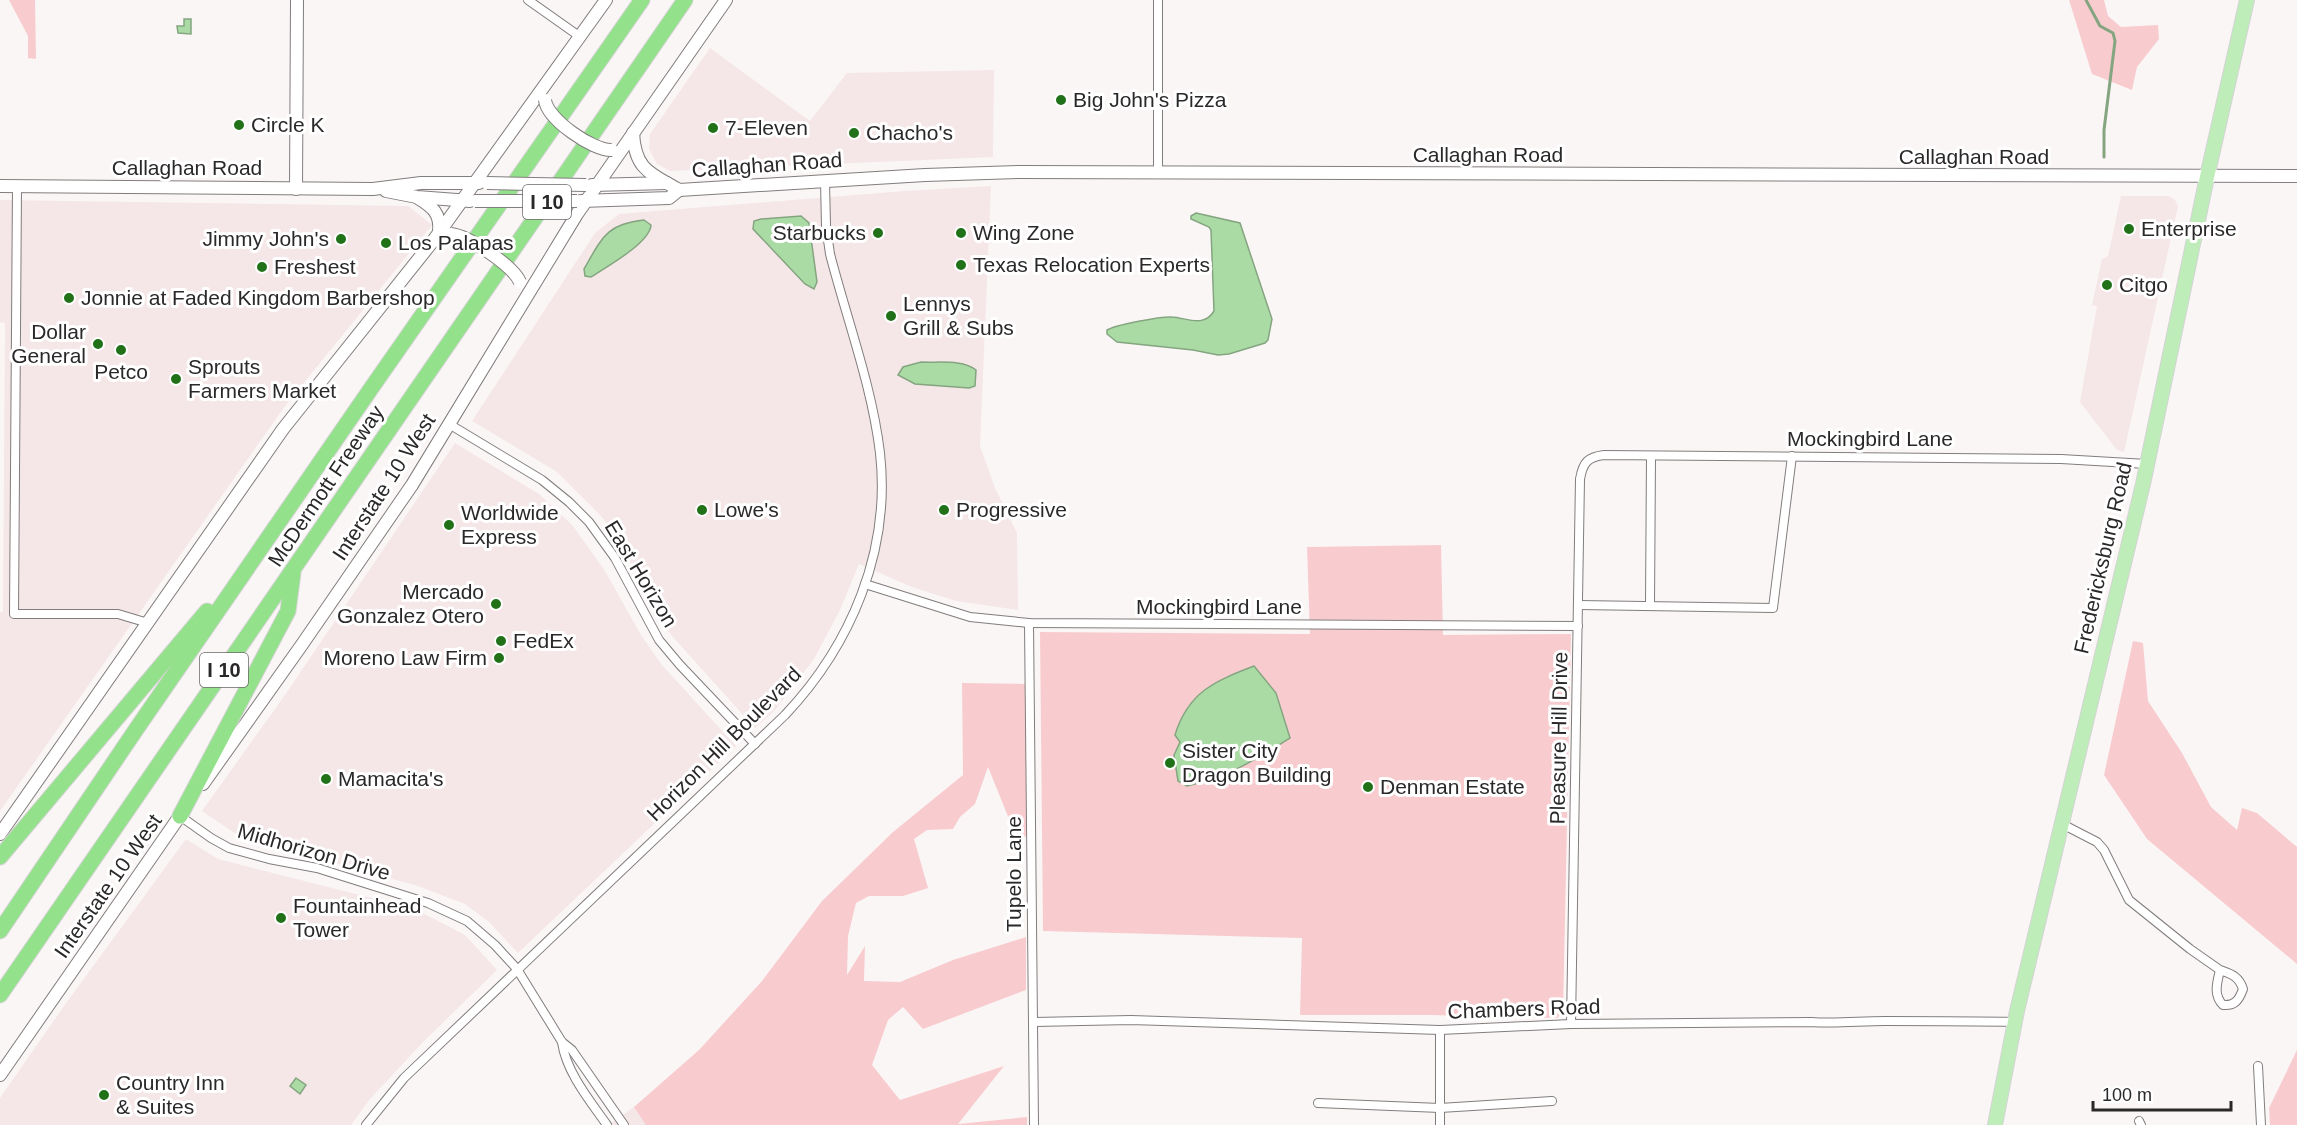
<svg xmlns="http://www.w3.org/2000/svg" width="2297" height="1125" font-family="Arial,sans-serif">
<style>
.built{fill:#f5e6e7}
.green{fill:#f8cccf}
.water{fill:#abdba5;stroke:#84a580;stroke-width:1.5}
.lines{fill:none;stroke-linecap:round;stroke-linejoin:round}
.stream{stroke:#84a580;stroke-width:3}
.street-casing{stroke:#827d7d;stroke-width:10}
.secondary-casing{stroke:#827d7d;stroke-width:14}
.primary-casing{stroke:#d4d4d4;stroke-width:16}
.highway-casing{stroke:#d4d4d4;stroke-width:17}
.street{stroke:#fff;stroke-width:8}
.secondary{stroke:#fff;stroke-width:12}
.primary{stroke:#beedb9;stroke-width:14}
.highway{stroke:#93e18a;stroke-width:15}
.secondary-bridge-casing{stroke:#827d7d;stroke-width:14;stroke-linecap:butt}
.secondary-bridge{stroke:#fff;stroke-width:12}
.poi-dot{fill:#217119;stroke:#fff;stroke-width:2}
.labels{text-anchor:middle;stroke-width:6;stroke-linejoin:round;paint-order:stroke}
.shield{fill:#fff;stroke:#6a6868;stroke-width:1.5}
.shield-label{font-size:20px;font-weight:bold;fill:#2a2828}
.poi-label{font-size:21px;fill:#2a2828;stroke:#fff;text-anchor:start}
.street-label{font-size:21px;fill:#2a2828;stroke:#fff}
</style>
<rect width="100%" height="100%" fill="#fbf6f6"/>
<g class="built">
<polygon points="710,48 810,121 847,73 994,70 993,157 670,171 657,164 649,149 650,134"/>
<polygon points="991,186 980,446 995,488 1017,533 1018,610 956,601 912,587 859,564 840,610 814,659 775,710 755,728 672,636 653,606 622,546 602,517 557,472 472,421 595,233 619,214 905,191"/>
<polygon points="2121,196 2169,196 2175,200 2178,206 2124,452 2117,450 2080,402 2097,306 2092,305 2102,259 2108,256"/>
<polygon points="0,200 408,206 432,225 285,406 0,811 0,612 3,612 5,323 0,322"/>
<polygon points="455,443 539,494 573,526 605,571 641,635 661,664 736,746 518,953 489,922 465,904 418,886 242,838 202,811 285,695"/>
<polygon points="186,839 218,859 415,909 465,935 497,970 424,1041 370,1099 351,1125 0,1125 0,1098 64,1006"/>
<polygon points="642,1101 659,1125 609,1125"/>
</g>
<g class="green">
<polygon points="9,0 35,0 36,59 28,58 28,36"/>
<polygon points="2069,0 2104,0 2108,16 2121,27 2158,25 2159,39 2137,67 2132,90 2092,74"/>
<polygon points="1441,545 1443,635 1571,634 1563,1013 1557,1018 1429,1015 1300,1015 1302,938 1043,931 1040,632 1310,634 1307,547"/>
<polygon points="2133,641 2143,643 2148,701 2182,753 2211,807 2237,830 2242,808 2257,813 2297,847 2297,964 2147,839 2104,775"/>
<polygon points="962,683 1027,684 1027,835 1018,841 988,767 975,804 960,817 953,829 927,830 914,839 928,888 903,896 869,896 856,903 848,936 847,975 865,946 864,981 900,982 953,960 1026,937 1026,990 923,1029 903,1007 888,1020 872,1065 900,1100 1004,1066 958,1124 1027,1117 1027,1125 646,1125 634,1107 699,1050 762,981 822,901 893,832 963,775"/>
<polygon points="2297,1050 2297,1125 2270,1125 2269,1108"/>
</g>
<g class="water">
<polygon points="184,19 191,19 191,34 178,33 177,26 184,26"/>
<path d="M1196 213 1240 223 1272 319 1268 340 1265 343 1229 354 1218 355 1193 350 1117 342 1107 334V330C1115 325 1162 316 1172 317 1187 318 1204 328 1214 311L1211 230 1209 227 1191 219V216Z"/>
<polygon points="801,216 809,223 817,282 814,289 805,284 753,229 754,221 761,219"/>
<path d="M644 220 651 225C650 243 606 267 591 277L585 276 584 269C602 238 606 224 644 220Z"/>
<path d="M921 362C938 363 963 359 976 370L975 386 969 388 915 384 898 375 903 367Z"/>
<path d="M1254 666 1276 693 1290 738C1255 760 1228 777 1187 786L1178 781 1174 755 1180 742 1175 735C1188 692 1215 681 1254 666Z"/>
<polygon points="296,1078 306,1085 300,1094 290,1086"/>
</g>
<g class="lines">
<polyline class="stream" points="2086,0 2100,26 2113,33 2115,41 2104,130 2104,157"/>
<defs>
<g id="street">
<polyline points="528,0 579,36"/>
<polyline points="1158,173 1158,0"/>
<polyline points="17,187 14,614 118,614 148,623"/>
<polyline points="449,424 542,480 569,502 589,522 615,558 659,640 680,665 755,744"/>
<polyline points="865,584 970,617 1029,623 1578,626"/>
<polyline points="1579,605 1773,608 1792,456"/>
<polyline points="1650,605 1651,456"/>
<polyline points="1029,623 1034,1125"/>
<polyline points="180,816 211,838 229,848 269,859 317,868 428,903 467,921 495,945 517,969 562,1042 572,1050 624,1125"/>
<path d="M2062 824 2097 842 2104 850 2129 900 2190 949 2220 970C2217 983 2213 995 2223 1005 2235 1006 2239 1000 2243 989 2239 976 2231 974 2220 970"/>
<path d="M1034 1022 1131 1020 1440 1030 1571 1024 1811 1022C1836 1024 1860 1021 1885 1021 1928 1021 1972 1021 2015 1022"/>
<path d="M1571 1024 1580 479C1583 462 1588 457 1604 455L2061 459 2147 464"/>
<polyline points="1440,1030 1440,1125"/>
<path d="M562 1042C566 1072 590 1101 607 1125"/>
<polyline points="2258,1066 2261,1125"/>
<polyline points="1318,1103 1440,1108 1552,1101"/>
<polyline points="2139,1121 2141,1125"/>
<path d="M366 1125 404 1078 785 715C851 645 891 551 880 453 872 386 847 320 830 254L826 226 825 181"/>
</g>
<g id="secondary">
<path d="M633 133C635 170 650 173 679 190L925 175 1018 172 2297 176"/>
<polyline points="592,185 667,183"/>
<polyline points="0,186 373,189 421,183 479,183"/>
<polyline points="296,189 297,0"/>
<polyline points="386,191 417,197 470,201"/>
<path d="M418 198C433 207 441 214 439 232"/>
<polyline points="581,201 669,198 679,190"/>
<polyline points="203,784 301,646 412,485 577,214 726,0"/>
<polyline points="0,834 283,429 433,241 606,0"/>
<polyline points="0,1075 184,810"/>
</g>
<polyline id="primary" points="1995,1125 2017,1011 2143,484 2207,177 2247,0"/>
<g id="highway">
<polyline points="180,816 288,611 293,573"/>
<polyline points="0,857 207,611"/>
<polyline points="0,931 135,731 370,390 642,0"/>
<polyline points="0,995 685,0"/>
</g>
</defs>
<use href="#street" class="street-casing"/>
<use href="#secondary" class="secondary-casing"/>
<use href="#primary" class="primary-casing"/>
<use href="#highway" class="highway-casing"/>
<use href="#street" class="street"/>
<use href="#secondary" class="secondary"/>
<use href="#primary" class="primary"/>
<use href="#highway" class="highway"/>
<defs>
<g id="secondary-bridge">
<path d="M545 100C547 119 593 151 612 150"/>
<polyline points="487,183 586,185"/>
<polyline points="475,201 577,201"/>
<path d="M451 234C469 236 513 266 520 282"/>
</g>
</defs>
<use href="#secondary-bridge" class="secondary-bridge-casing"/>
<use href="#secondary-bridge" class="secondary-bridge"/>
</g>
<g class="poi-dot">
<circle cx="1061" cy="100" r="6"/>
<circle cx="239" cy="125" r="6"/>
<circle cx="713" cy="128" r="6"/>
<circle cx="854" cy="133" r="6"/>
<circle cx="2129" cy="229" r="6"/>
<circle cx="878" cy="233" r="6"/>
<circle cx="961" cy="233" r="6"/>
<circle cx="341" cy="239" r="6"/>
<circle cx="386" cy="243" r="6"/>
<circle cx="961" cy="265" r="6"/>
<circle cx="262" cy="267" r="6"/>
<circle cx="2107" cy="285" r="6"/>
<circle cx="69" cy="298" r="6"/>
<circle cx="891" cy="316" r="6"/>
<circle cx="98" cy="344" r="6"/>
<circle cx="121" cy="350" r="6"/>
<circle cx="176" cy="379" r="6"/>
<circle cx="702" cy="510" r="6"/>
<circle cx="944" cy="510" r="6"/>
<circle cx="449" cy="525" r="6"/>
<circle cx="496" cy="604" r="6"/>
<circle cx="501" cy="641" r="6"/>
<circle cx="499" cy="658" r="6"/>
<circle cx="1170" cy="763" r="6"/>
<circle cx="326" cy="779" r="6"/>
<circle cx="1368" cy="787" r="6"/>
<circle cx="281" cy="918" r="6"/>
<circle cx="104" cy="1095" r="6"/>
</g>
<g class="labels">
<g class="shield">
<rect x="523" y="185" width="48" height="34" rx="4.5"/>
<rect x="200" y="653" width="48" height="34" rx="4.5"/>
</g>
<g class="shield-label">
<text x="547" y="209">I 10</text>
<text x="224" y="677">I 10</text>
</g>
<g class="poi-label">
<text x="1073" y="107">Big John's Pizza</text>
<text x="251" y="132">Circle K</text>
<text x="725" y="135">7-Eleven</text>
<text x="866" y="140">Chacho's</text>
<text x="2141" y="236">Enterprise</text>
<text x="866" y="240" text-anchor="end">Starbucks</text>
<text x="973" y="240">Wing Zone</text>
<text x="329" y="246" text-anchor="end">Jimmy John's</text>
<text x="398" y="250">Los Palapas</text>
<text x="973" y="272">Texas Relocation Experts</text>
<text x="274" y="274">Freshest</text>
<text x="2119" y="292">Citgo</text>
<text x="81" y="305">Jonnie at Faded Kingdom Barbershop</text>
<text x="903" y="311">Lennys<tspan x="903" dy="24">Grill &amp; Subs</tspan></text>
<text x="86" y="339" text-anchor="end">Dollar<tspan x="86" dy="24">General</tspan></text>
<text x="188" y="374">Sprouts<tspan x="188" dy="24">Farmers Market</tspan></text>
<text x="121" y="379" text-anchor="middle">Petco</text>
<text x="714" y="517">Lowe's</text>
<text x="956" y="517">Progressive</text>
<text x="461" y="520">Worldwide<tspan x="461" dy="24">Express</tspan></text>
<text x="484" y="599" text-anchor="end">Mercado<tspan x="484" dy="24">Gonzalez Otero</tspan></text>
<text x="513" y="648">FedEx</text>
<text x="487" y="665" text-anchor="end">Moreno Law Firm</text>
<text x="1182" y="758">Sister City<tspan x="1182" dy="24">Dragon Building</tspan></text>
<text x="338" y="786">Mamacita's</text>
<text x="1380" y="794">Denman Estate</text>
<text x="293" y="913">Fountainhead<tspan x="293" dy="24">Tower</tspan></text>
<text x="116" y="1090">Country Inn<tspan x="116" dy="24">&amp; Suites</tspan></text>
</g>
<g class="street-label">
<text x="1488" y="162">Callaghan Road</text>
<text x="1974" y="164">Callaghan Road</text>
<text transform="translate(767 165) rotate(-4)" y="7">Callaghan Road</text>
<text x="187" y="175">Callaghan Road</text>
<text x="1870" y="446">Mockingbird Lane</text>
<text transform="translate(326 486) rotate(-56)" y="7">McDermott Freeway</text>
<text transform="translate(384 487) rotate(-57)" y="7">Interstate 10 West</text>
<text transform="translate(2103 558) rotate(-77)" y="7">Fredericksburg Road</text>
<text transform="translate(641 574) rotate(59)" y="7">East Horizon</text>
<text x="1219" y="614">Mockingbird Lane</text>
<text transform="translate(1559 738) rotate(-89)" y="7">Pleasure Hill Drive</text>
<text transform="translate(724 744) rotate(-45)" y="7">Horizon Hill Boulevard</text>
<text transform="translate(314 852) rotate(16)" y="7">Midhorizon Drive</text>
<text transform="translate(1014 874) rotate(-90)" y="7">Tupelo Lane</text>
<text transform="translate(108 886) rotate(-55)" y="7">Interstate 10 West</text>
<text transform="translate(1524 1009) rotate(-2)" y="7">Chambers Road</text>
</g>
</g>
<path d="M2093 1101v9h138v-9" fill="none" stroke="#2a2828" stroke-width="3"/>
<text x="2102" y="1101" font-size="18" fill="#2a2828" stroke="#ffffff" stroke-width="4.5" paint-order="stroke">100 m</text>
</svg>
